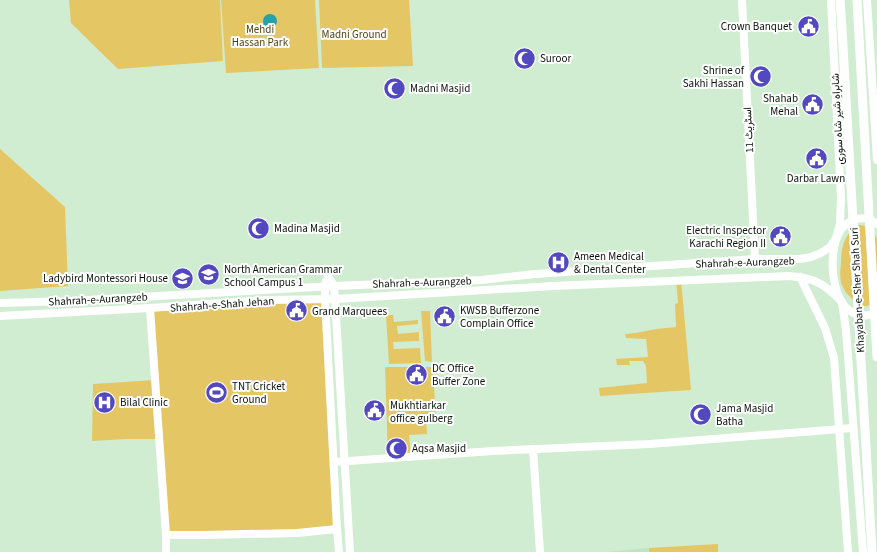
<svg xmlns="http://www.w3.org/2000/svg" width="877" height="552" font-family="'Source Sans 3',Vazirmatn,sans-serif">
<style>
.built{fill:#c0e4c2}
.green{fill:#e5c664}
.water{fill:#25a2a8}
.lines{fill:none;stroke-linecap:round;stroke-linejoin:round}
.secondary{stroke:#fff;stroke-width:8}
.primary{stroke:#fff;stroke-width:9}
.labels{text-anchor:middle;stroke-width:4;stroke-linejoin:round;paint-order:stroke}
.poi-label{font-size:11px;fill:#09130a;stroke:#fff;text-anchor:start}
.park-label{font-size:11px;fill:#504317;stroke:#fff}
.street-label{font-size:11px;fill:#09130a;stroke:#fff}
</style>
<rect width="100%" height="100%" fill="#d0edd1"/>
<polygon class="built" points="649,548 649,552 606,552"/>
<g class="green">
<polygon points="69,0 220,0 223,61 118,69 71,23"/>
<polygon points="221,0 315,0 319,68 226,73"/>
<polygon points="319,0 409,0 413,66 322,68"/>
<polygon points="0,149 65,207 68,286 0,291"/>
<path d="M860 225C868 225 874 232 877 239V295C875 299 872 305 867 306 861 308 848 296 845 291 844 289 842 285 841 283 840 277 840 270 841 264 841 248 844 232 860 225Z"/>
<polygon points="676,280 681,280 691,390 600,396 599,388 647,383 646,366 643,361 629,361 630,365 617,365 616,359 648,357 646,339 626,338 625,334 636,333 656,329 676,327 675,304 678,303"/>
<polygon points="325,298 339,528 163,537 158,439 126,439 92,441 93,384 155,380 151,307"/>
<polygon points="421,311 430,311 432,362 425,361"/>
<polygon points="386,315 393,315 394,322 418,320 418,324 397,326 398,334 419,332 419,341 393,342 394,349 420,348 421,363 389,364"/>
<polygon points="385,367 433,367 436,419 426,420 427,434 409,435 411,457 388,458"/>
<polygon points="718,544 718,552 649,552 649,548"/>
</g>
<circle class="water" cx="270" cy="21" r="7"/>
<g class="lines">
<g class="secondary">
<polyline points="742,0 755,259"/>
<polyline points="867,0 877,160"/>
<path d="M877 224C870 218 860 216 851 221 847 223 843 227 840 231 827 252 830 309 859 315 865 316 872 315 877 312"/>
<polyline points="328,276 334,286 335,299 350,552"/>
<polyline points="800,277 825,328 834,358 848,552"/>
<polyline points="326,281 325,287 325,299 337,529 339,552"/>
<polyline points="842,302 846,330 863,552"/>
<polyline points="0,303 70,301 334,286 482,280 535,274 755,259 800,259 811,257 821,253 830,247 836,238 840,224 841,197 831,0"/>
<polyline points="150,308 166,535 166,552"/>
<path d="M0 316 150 308 268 300 335 299 553 286 789 276C814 278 824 283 842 302"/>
<polyline points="533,449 540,552"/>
<polyline points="334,462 493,451 650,444 853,428"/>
<polyline points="166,535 203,535 297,533 337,529"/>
</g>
<g class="primary">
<polyline points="840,0 842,29 872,552"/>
<polyline points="857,0 877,357"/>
</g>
</g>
<defs>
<symbol id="civic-disc" viewBox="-11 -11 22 22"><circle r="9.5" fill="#5248bf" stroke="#fff"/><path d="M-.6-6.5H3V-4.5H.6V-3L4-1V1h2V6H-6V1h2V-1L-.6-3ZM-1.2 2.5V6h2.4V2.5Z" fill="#fff"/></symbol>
<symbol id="mosque-disc" viewBox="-11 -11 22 22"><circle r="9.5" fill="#5248bf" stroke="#fff"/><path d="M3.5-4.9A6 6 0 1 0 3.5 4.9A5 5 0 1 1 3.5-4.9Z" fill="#fff"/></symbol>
<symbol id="hospital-disc" viewBox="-11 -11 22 22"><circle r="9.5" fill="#5248bf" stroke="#fff"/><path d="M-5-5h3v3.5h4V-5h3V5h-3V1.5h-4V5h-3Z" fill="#fff"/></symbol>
<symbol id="school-disc" viewBox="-11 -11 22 22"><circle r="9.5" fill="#5248bf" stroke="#fff"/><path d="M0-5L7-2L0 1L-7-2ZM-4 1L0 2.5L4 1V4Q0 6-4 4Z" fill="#fff"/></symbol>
<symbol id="stadium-disc" viewBox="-11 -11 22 22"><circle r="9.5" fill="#5248bf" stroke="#fff"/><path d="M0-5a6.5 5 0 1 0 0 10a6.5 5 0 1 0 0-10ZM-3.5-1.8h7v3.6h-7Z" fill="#fff"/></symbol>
</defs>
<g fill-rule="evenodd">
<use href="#civic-disc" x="796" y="14" width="25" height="25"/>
<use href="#mosque-disc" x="512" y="46" width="25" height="25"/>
<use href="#mosque-disc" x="748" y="64" width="25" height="25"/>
<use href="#mosque-disc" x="382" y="76" width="25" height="25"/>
<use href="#civic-disc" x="800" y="92" width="25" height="25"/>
<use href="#civic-disc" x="804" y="146" width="25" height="25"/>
<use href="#mosque-disc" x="246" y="216" width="25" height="25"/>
<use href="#civic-disc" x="768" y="224" width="25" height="25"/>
<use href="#hospital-disc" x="546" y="250" width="25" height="25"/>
<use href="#school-disc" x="196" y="262" width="25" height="25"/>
<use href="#school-disc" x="170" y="266" width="25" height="25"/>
<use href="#civic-disc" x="284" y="298" width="25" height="25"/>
<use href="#civic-disc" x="432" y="304" width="25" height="25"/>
<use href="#civic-disc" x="404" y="362" width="25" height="25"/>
<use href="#stadium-disc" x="204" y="380" width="25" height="25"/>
<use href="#hospital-disc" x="92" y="390" width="25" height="25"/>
<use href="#civic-disc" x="362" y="398" width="25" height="25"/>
<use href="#mosque-disc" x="688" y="402" width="25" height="25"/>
<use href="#mosque-disc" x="384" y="436" width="25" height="25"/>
</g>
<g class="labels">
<g class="poi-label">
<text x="792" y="30" text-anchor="end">Crown Banquet</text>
<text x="540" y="62">Suroor</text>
<text x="744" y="74" text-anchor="end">Shrine of<tspan x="744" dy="13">Sakhi Hassan</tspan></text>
<text x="410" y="92">Madni Masjid</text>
<text x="798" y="102" text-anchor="end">Shahab<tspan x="798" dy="13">Mehal</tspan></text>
<text x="816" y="182" text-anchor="middle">Darbar Lawn</text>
<text x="274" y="232">Madina Masjid</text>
<text x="766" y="234" text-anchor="end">Electric Inspector<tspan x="766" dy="13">Karachi Region II</tspan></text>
<text x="574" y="260">Ameen Medical<tspan x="574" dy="13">&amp; Dental Center</tspan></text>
<text x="224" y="273">North American Grammar<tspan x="224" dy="13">School Campus 1</tspan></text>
<text x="168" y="282" text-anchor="end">Ladybird Montessori House</text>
<text x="460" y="314">KWSB Bufferzone<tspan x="460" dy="13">Complain Office</tspan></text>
<text x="312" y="315">Grand Marquees</text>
<text x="432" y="372">DC Office<tspan x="432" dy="13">Buffer Zone</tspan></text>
<text x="232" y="390">TNT Cricket<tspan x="232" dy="13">Ground</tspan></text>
<text x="120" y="406">Bilal Clinic</text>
<text x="390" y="409">Mukhtiarkar<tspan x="390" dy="13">office gulberg</tspan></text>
<text x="716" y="412">Jama Masjid<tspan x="716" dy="13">Batha</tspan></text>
<text x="412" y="452">Aqsa Masjid</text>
</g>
<g class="park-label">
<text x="260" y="33">Mehdi<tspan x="260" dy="13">Hassan Park</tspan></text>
<text x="354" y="38">Madni Ground</text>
</g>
<g class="street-label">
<text transform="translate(837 119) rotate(-93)" y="4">شاہراہِ شیر شاہ سوری</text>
<text transform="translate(748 130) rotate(-93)" y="4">اسٹریٹ 11</text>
<text transform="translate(745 262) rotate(-2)" y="4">Shahrah-e-Aurangzeb</text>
<text transform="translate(422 282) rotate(-2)" y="4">Shahrah-e-Aurangzeb</text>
<text transform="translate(857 290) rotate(-93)" y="4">Khayaban-e-Sher Shah Suri</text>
<text transform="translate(98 299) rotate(-3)" y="4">Shahrah-e-Aurangzeb</text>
<text transform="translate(222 304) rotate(-4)" y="4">Shahrah-e-Shah Jehan</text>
</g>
</g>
</svg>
